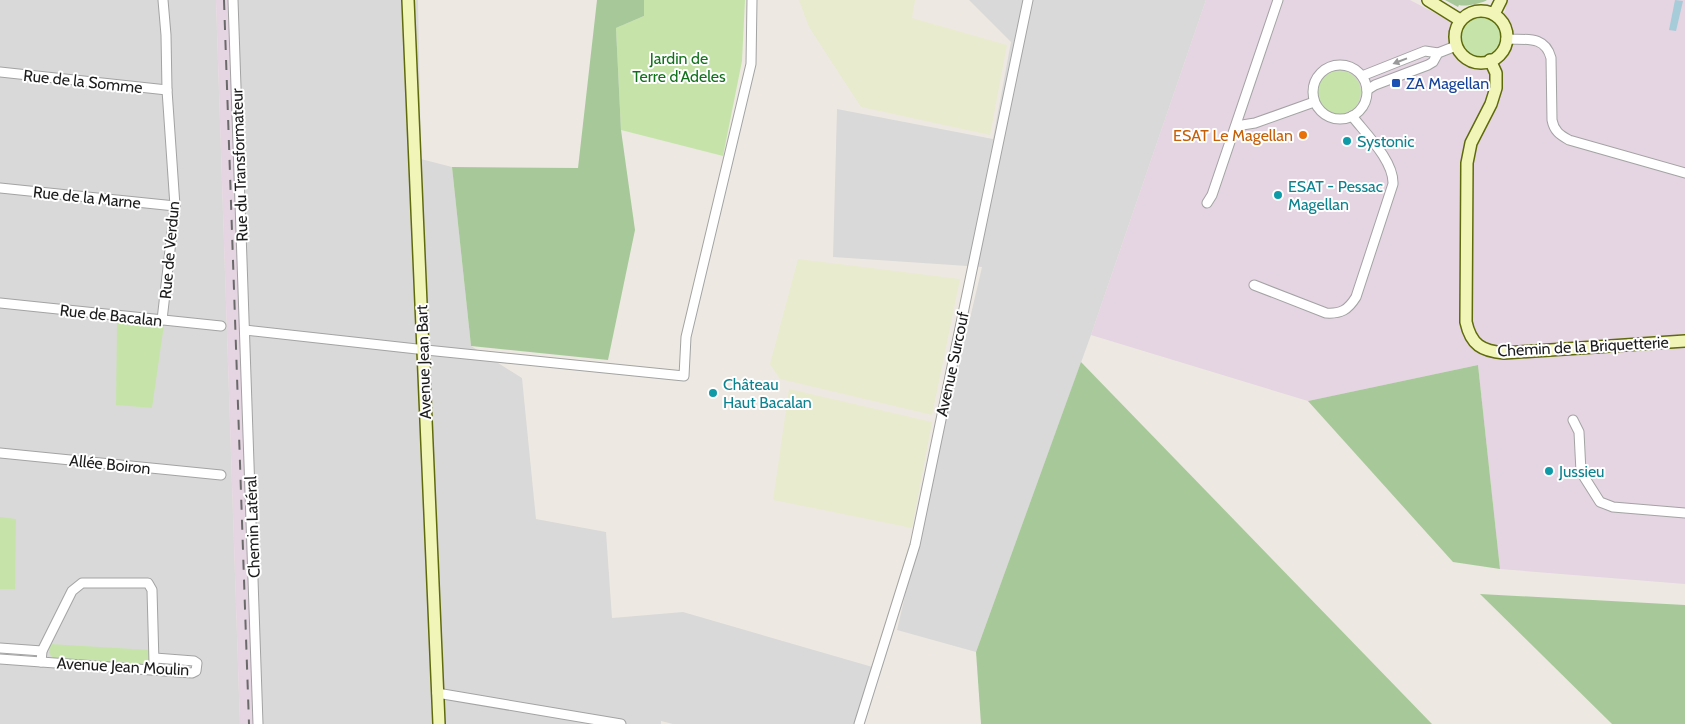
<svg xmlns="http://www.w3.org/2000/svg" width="1685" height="724" font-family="Cabin,sans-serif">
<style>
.residential{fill:#dad9d9}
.industrial{fill:#e5d4e2}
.farmland{fill:#e8ebce}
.grass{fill:#c6e4aa}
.forest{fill:#a7c999}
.water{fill:#a5ccd8}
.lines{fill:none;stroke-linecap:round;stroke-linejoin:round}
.street-casing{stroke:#a3a3a3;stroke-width:11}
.secondary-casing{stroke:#5f6a0b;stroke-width:14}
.street{stroke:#fff;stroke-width:9}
.secondary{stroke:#f1f5b8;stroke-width:11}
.rail{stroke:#6a6a6a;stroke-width:2;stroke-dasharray:10 10;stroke-linecap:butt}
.oneway{fill:#999}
.transit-dot{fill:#1a4fb4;stroke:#fff;stroke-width:2}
.food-dot{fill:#e8710a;stroke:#fff;stroke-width:2}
.culture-dot{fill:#0f9aa8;stroke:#fff;stroke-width:2}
.labels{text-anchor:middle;stroke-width:4;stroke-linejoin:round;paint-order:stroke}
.park-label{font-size:16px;fill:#12721b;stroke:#fff}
.street-label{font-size:16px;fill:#1c1c1c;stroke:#fff}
.transit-label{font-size:16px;fill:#164399;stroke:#fff;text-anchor:start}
.food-label{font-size:16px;fill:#c56008;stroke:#fff;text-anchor:end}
.culture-label{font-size:16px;fill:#0d838f;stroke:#fff;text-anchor:start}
</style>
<rect width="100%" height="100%" fill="#ede9e2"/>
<g class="residential">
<polygon points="0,0 216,0 240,724 0,724"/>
<polygon points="228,0 418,0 421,159 452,167 471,346 522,378 536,519 606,532 612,618 683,612 876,668 859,724 673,724 661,721 661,724 254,724"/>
<polygon points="969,0 1206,0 1091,335 976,652 897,630 982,267 833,257 837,109 993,139 1011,42"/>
</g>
<g class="industrial">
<polygon points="216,0 228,0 254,724 240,724"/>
<polygon points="1206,0 1410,0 1448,20 1505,12 1507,0 1685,0 1685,584 1500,569 1478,365 1308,401 1091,335"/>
</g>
<g class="farmland">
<polygon points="799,0 915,0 912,18 1007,45 990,135 861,107 809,27"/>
<polygon points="798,259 960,279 932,415 780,379 770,364"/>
<polygon points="789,389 932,422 912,528 773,500"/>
</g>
<g class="grass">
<polygon points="644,0 745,0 742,61 723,156 621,130 616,28 644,16"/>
<circle cx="1481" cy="37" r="21"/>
<circle cx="1339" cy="92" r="22"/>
<polygon points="117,320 164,325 152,408 116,405"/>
<polygon points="0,517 16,519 15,589 0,589"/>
<polygon points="50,644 150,650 150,660 143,665 54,659 49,653"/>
</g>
<g class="forest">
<polygon points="597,0 644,0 644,16 616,28 621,130 635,230 608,360 471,346 452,167 578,168"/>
<path d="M1445 0H1487C1483 3 1465 7 1459 5L1458 7Z"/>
<polygon points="1081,362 1432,724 981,724 976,652"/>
<polygon points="1478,365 1500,569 1453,562 1308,401"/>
<polygon points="1480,594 1685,605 1685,724 1612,724"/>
</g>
<polygon class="water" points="1675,0 1683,1 1676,31 1669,30"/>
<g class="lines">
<defs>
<g id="street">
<polyline points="233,0 258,724"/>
<path d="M1506 39C1526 40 1545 35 1551 58L1552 120C1554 131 1560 135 1569 140L1685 173"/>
<circle cx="1340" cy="92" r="27"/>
<polyline points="0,72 167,90"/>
<polyline points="1362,76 1425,51 1438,53"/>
<polyline points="1367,90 1375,85 1428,65 1433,62 1438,53 1456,46"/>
<polyline points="1236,126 1255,123 1314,102"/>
<polyline points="0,188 175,206"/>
<polyline points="1207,203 1212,195 1278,0"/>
<path d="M1254 285 1326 313C1341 314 1348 310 1356 297L1393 184C1394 161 1366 134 1352 116"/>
<polyline points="0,303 221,326"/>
<polyline points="162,320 175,206 167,90 166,35 163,0"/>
<polyline points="245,330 426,350 684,376 686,337 751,64 752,0"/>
<polyline points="1573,420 1579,432 1581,472 1600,502 1613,507 1685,513"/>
<polyline points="0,453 221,475"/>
<polyline points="0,648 42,651"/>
<polyline points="0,659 192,673 196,671 197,663 194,661 155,658"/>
<polyline points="41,662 42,651 72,591 82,583 148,583 152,590 154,663"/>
<polyline points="437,693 621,724"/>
<polyline points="859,724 915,545 1028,0"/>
</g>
<g id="secondary">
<polyline points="408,0 439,724"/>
<polyline points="1428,0 1460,20"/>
<circle cx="1481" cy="37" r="26"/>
<polyline points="1494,14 1501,0"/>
<path d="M1490 60 1496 73V88L1491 104 1471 143 1467 163 1466 322C1471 345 1482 351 1504 353L1685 341"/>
</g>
</defs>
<use href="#street" class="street-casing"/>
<use href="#secondary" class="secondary-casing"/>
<use href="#street" class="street"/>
<use href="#secondary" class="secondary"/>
<polyline class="rail" points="224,0 249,724"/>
</g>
<defs><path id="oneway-solid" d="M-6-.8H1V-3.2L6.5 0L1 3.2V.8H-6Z" transform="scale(1.25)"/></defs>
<use class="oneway" href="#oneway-solid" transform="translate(1400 61) rotate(159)"/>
<rect class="transit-dot" x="1391" y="78" width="10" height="10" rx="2.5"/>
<circle class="food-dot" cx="1303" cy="135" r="5"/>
<g class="culture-dot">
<circle cx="1347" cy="141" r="5"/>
<circle cx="1278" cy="195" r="5"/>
<circle cx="713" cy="393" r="5"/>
<circle cx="1549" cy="471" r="5"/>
</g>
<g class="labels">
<g class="park-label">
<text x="679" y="64">Jardin de<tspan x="679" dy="18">Terre d'Adeles</tspan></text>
</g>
<g class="street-label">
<text transform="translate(83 81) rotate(6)" y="6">Rue de la Somme</text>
<text transform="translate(239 165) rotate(-92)" y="6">Rue du Transformateur</text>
<text transform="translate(87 197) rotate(6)" y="6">Rue de la Marne</text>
<text transform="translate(169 250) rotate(-85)" y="6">Rue de Verdun</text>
<text transform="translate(111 315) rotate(6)" y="6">Rue de Bacalan</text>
<text transform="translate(1583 346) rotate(-3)" y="6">Chemin de la Briquetterie</text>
<text transform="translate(423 362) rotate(-92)" y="6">Avenue Jean Bart</text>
<text transform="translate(952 364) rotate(-78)" y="6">Avenue Surcouf</text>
<text transform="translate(110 464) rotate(6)" y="6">Allée Boiron</text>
<text transform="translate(252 527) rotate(-92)" y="6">Chemin Latéral</text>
<text transform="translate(123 666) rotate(3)" y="6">Avenue Jean Moulin</text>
</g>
<g class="transit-label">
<text x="1406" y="89">ZA Magellan</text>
</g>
<g class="food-label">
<text x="1293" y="141">ESAT Le Magellan</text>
</g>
<g class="culture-label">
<text x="1357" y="147">Systonic</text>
<text x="1288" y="192">ESAT - Pessac<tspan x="1288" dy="18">Magellan</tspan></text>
<text x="723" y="390">Château<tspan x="723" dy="18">Haut Bacalan</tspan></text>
<text x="1559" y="477">Jussieu</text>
</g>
</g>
</svg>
